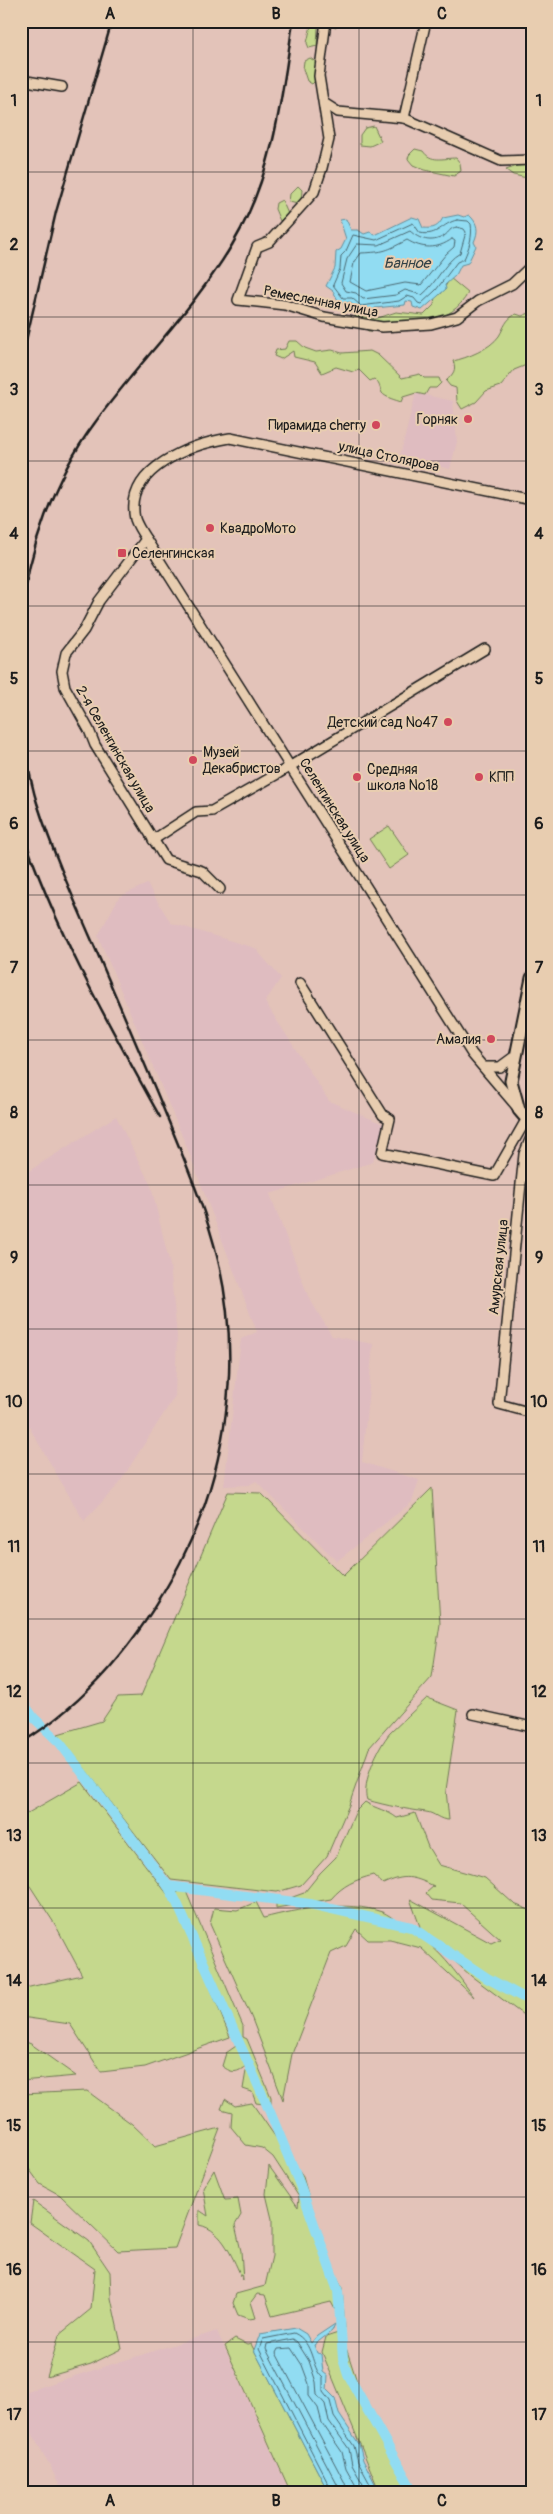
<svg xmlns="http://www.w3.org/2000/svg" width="553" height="2514" font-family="Pangolin,sans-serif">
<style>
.built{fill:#dfbcc0}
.green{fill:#c5d88d;stroke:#707a54}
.water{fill:#91dcf2;stroke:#628f9c}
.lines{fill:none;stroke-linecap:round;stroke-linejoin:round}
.shore{stroke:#4b6972;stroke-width:1}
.canal{stroke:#91dcf2;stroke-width:10}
.minor-casing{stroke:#1c1c1c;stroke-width:12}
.secondary-casing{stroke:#1c1c1c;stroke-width:15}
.minor{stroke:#e8cdb0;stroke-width:9}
.secondary{stroke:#e8cdb0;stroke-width:11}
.rail{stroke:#1c1c1c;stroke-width:2.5}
.grid{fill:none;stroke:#1c1c1c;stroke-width:1;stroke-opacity:0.55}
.poi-dot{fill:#d1495b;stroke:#e8cdb0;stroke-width:2}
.labels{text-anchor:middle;stroke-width:4;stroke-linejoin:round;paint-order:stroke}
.street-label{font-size:14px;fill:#1c1c1c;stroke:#e8cdb0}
.poi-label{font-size:14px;fill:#1c1c1c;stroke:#e8cdb0;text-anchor:start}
.water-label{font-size:15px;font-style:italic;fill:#334247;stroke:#e8cdb0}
.neatline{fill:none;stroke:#1c1c1c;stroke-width:2}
.grid-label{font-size:16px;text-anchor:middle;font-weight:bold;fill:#1c1c1c}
</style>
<rect width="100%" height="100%" fill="#e3c3b9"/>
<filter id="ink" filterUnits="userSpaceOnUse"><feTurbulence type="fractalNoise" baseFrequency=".02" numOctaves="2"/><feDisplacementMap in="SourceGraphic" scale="10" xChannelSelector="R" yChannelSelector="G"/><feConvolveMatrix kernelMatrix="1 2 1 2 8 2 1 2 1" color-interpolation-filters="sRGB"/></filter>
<g filter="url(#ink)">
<g class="built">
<polygon points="416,393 453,401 457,442 450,469 400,456"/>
<polygon points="147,884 171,923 255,948 281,978 265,1002 329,1101 383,1124 373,1162 270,1194 308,1296 332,1336 373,1344 362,1462 419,1480 412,1502 337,1561 256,1481 249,1485 224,1486 241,1339 257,1332 188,1150 98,936 119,897"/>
<polygon points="116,1116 151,1186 170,1265 177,1336 175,1396 118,1485 84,1521 21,1413 21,1176"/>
<polygon points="217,2331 290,2493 64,2493 21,2412 21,2393"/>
</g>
<g class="green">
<polygon points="312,21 333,21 338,24 336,28 321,22 318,27 317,46 309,48 307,43"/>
<polygon points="310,58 319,64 316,80 312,84 307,81 303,69 304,61"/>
<polygon points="374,126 381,141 370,146 360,145 360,135 365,128"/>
<path d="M415 149 423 151C431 163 443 158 456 158L460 163 461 171 454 176 425 170 413 165 408 159 409 155Z"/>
<polygon points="532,165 532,179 513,175 506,170 517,166"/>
<polygon points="298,186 302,190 301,200 298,204 289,202 290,194"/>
<polygon points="282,200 288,214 280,221 275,209 276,203"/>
<path d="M450 278 468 293C451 325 413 324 382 327L375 331H368L357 320 354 312 375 319 396 312 424 315 434 305 435 296 441 294Z"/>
<path d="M532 312V347L529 349 530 360 524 366 514 370 501 386 486 391 476 402 462 409 457 401 456 388 450 386 446 381C453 374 457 370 453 361 467 358 490 349 499 336 505 326 505 320 516 314L522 316Z"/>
<path d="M289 341H297L305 348 316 352 332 350 342 353 370 351 378 355 402 378 420 374 424 378H439L441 383 436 388H429L425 395 416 393 403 397 401 402C396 400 386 398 382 393 379 386 380 384 374 379L370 381 359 370 353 372 336 367 322 373 315 362 294 357 293 351 281 359 274 356 276 350 285 349Z"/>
<polygon points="389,826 409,855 389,869 369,839"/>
<polygon points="432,1488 440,1624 432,1677 369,1748 349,1805 327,1856 301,1885 277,1892 171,1880 58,1734 102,1721 118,1697 141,1696 228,1492 261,1493 343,1576"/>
<path d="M427 1698 458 1710 446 1790 449 1820C439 1820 435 1813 426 1812 405 1809 388 1806 367 1800 361 1783 378 1747 390 1733 402 1721 415 1710 427 1698Z"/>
<polygon points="82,1782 168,1895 185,1924 230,2037 145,2067 101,2072 70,2024 21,2017 21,1989 82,1975 56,1926 21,1872 21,1817"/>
<path d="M365 1802C376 1809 387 1810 397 1818L415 1813 428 1847 439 1865 485 1878 514 1904 532 1911V2019L526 2017 471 1976 422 1932 410 1899 491 1943 500 1939 460 1903 432 1900 426 1893 434 1886C412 1876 405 1874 383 1884L373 1875C355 1880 343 1885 331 1899L276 1908V1903L304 1893 320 1873 336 1857 356 1811Z"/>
<path d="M185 1889 243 2026V2037L247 2039 271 2097V2105L256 2103 252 2092 243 2089 247 2065C237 2073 233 2074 222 2066L226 2053 239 2044 241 2039 176 1893Z"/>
<path d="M256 1902 264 1918C297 1909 348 1900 382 1912 388 1914 395 1920 401 1924 436 1945 450 1964 474 1997L421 1948 390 1940H368L356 1929 346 1946 331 1953 292 2054 283 2100 252 2019 210 1924 214 1908 237 1910Z"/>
<polygon points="21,2040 31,2044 76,2076 21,2081"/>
<polygon points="87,2091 132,2124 155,2146 220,2128 175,2248 118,2251 60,2195 40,2184 21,2158 21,2094"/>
<polygon points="225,2099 235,2106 252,2103 303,2177 320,2236 342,2288 345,2328 331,2302 272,2316 265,2295 257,2294 251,2302 256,2318 249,2319 238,2315 233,2303 236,2294 265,2286 272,2256 272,2219 266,2194 269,2166 298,2207 299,2197 273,2157 262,2148 246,2145 231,2127 232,2112 221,2109"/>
<path d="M214 2170 225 2200 238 2199 241 2215 235 2225 241 2251 243 2280C233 2260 224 2230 199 2225V2210L208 2216 203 2188Z"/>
<polygon points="33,2201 89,2241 110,2272 111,2298 122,2349 91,2364 47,2377 59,2335 91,2309 95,2269 30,2223"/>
<polygon points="341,2332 364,2403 382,2436 418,2493 380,2493 322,2352 326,2337"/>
<polygon points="235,2339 247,2345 251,2344 329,2493 291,2493 225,2346"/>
</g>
<g class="water">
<path d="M458 215 464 217 469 215C478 223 479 231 474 242L476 246 468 263 461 265 456 275 445 285 446 289 422 310 413 307 412 302 406 301 405 305 375 308 373 313 364 311 358 312 350 302 340 304 333 291 326 286 335 268 336 252 341 249 346 239 340 220 346 219 351 230H358L364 234 370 232 375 235 412 217 419 219 423 228C434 229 438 227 443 218Z"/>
<polygon points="335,2324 332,2331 314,2345 317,2353 321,2354 323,2372 328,2376 327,2390 335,2398 339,2414 359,2444 363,2460 380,2493 329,2493 254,2350 260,2334 296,2328 306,2334 311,2343 317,2336"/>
</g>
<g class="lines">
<g class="shore">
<path d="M457 220 468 221 471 224C473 236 469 248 464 259L457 262 436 290 421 304 418 303 414 298 407 296 399 301 361 306 352 298H343L333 285 340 269 341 256 346 251 353 235 376 240 413 223 420 233C438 237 442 223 457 220Z"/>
<path d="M457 227 464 229 466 232 460 253C444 262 437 283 422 295L405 290 396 295 363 299 356 293 346 291 341 283 347 259 357 244 379 245 410 231C419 239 431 244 444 236 450 232 449 228 457 227Z"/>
<path d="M452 239 455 241 454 247 446 254 421 285 405 283 366 291 350 282 354 263 361 253C385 252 386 251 407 240 422 249 437 250 452 239Z"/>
<path d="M333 2493 259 2349 263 2339 294 2333C315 2343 310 2367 323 2378V2392L330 2401 334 2417 354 2446 358 2462 375 2493"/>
<polyline points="339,2493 338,2486 266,2349 267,2344 293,2339 297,2342 309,2361 316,2382 317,2395 325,2404 329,2421 349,2449 352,2465 368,2493"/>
<polyline points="347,2493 345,2483 276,2353 278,2349 291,2348 302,2365 309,2384 309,2396 318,2408 322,2423 342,2452 346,2468 360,2493"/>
</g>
<g class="canal">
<polyline points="21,1700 33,1717 60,1743 168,1886 177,1903 270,2112 300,2185 338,2291 343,2359 348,2375 414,2493"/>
<polyline points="168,1886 310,1904 411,1927 487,1978 532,2002"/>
</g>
<defs>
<g id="minor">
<polyline points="326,21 319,76 329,139 322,168 314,192 269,242 257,247 238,300 285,305 324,317 382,327 431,324 457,317 478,301 512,284 532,265"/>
<polyline points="21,80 62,87"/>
<polyline points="324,103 338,112 404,118 501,161 532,160"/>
<polyline points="404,118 426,21"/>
<polyline points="146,539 99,601 84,630 66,653 62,671 65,687 89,730 95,745 166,860 202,871 220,889"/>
<polyline points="153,840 196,812 212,811 279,773 485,649"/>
<polyline points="300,983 383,1115 390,1119 382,1153 494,1176 526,1120"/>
<polyline points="484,1067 500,1067 515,1056"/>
<path d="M518 1108 472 1054 146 539C142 533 137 525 135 519 124 468 192 444 230 438L532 500"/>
<polyline points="532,1135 524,1154 499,1404 532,1413"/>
<polyline points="473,1714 532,1727"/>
</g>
<polyline id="secondary" points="532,978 511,1081 519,1110 532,1125"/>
</defs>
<use href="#minor" class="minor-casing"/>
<use href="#secondary" class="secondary-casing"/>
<use href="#minor" class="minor"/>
<use href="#secondary" class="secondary"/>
<g class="rail">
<polyline points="21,362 56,212 112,21"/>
<path d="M21 617C28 551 54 478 94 424 138 363 193 310 232 245 273 177 282 98 293 21"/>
<path d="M21 726C26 752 29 778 37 803 53 853 75 902 96 950 121 1009 147 1068 171 1127 189 1171 207 1214 218 1260 242 1361 227 1471 180 1563 143 1634 91 1700 21 1743"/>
<path d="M21 828C55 930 108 1023 160 1117"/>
</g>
</g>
</g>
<path class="grid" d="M193 21V2493M359 21V2493M21 172H532M21 317H532M21 461H532M21 606H532M21 751H532M21 895H532M21 1040H532M21 1185H532M21 1329H532M21 1474H532M21 1619H532M21 1763H532M21 1908H532M21 2053H532M21 2197H532M21 2342H532"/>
<g class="poi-dot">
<circle cx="468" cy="419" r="5"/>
<circle cx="376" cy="425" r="5"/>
<circle cx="210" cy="528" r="5"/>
<rect x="117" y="548" width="10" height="10" rx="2.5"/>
<circle cx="448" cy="722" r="5"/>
<circle cx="193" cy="760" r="5"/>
<circle cx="357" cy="777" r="5"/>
<circle cx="479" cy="777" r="5"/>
<circle cx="491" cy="1039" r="5"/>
</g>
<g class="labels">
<g class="street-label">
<text transform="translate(321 301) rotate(11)" y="5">Ремесленная улица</text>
<text transform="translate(389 456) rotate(12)" y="5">улица Столярова</text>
<text transform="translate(116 749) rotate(60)" y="5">2-я Селенгинская улица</text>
<text transform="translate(335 810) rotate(58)" y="5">Селенгинская улица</text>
<text transform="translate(498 1267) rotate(-84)" y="5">Амурская улица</text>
</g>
<g class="poi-label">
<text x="458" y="424" text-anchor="end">Горняк</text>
<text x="366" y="430" text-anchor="end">Пирамида cherry</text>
<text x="220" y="533">КвадроМото</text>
<text x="132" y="558">Селенгинская</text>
<text x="438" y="727" text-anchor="end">Детский сад №47</text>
<text x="203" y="757">Музей<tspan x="203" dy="16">Декабристов</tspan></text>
<text x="367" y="774">Средняя<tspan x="367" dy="16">школа №18</tspan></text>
<text x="489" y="782">КПП</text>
<text x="481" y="1044" text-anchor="end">Амалия</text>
</g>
<g class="water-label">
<text x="407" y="268">Банное</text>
</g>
</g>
<rect width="553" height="2514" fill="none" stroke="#e8cdb0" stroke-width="55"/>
<rect x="28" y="28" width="498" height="2458" class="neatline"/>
<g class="grid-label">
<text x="110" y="19">A</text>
<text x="276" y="19">B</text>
<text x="442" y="19">C</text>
<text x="14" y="106">1</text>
<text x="539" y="106">1</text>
<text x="14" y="250">2</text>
<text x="539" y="250">2</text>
<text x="14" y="395">3</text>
<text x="539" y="395">3</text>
<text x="14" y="539">4</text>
<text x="539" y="539">4</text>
<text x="14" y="684">5</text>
<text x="539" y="684">5</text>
<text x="14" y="829">6</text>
<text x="539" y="829">6</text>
<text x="14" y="973">7</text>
<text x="539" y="973">7</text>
<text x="14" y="1118">8</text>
<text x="539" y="1118">8</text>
<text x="14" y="1263">9</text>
<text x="539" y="1263">9</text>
<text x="14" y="1407">10</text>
<text x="539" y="1407">10</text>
<text x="14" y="1552">11</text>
<text x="539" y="1552">11</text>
<text x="14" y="1697">12</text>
<text x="539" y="1697">12</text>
<text x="14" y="1841">13</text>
<text x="539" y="1841">13</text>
<text x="14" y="1986">14</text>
<text x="539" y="1986">14</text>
<text x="14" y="2131">15</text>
<text x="539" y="2131">15</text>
<text x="14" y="2275">16</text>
<text x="539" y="2275">16</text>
<text x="14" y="2420">17</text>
<text x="539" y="2420">17</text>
<text x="110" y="2506">A</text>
<text x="276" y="2506">B</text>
<text x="442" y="2506">C</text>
</g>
</svg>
